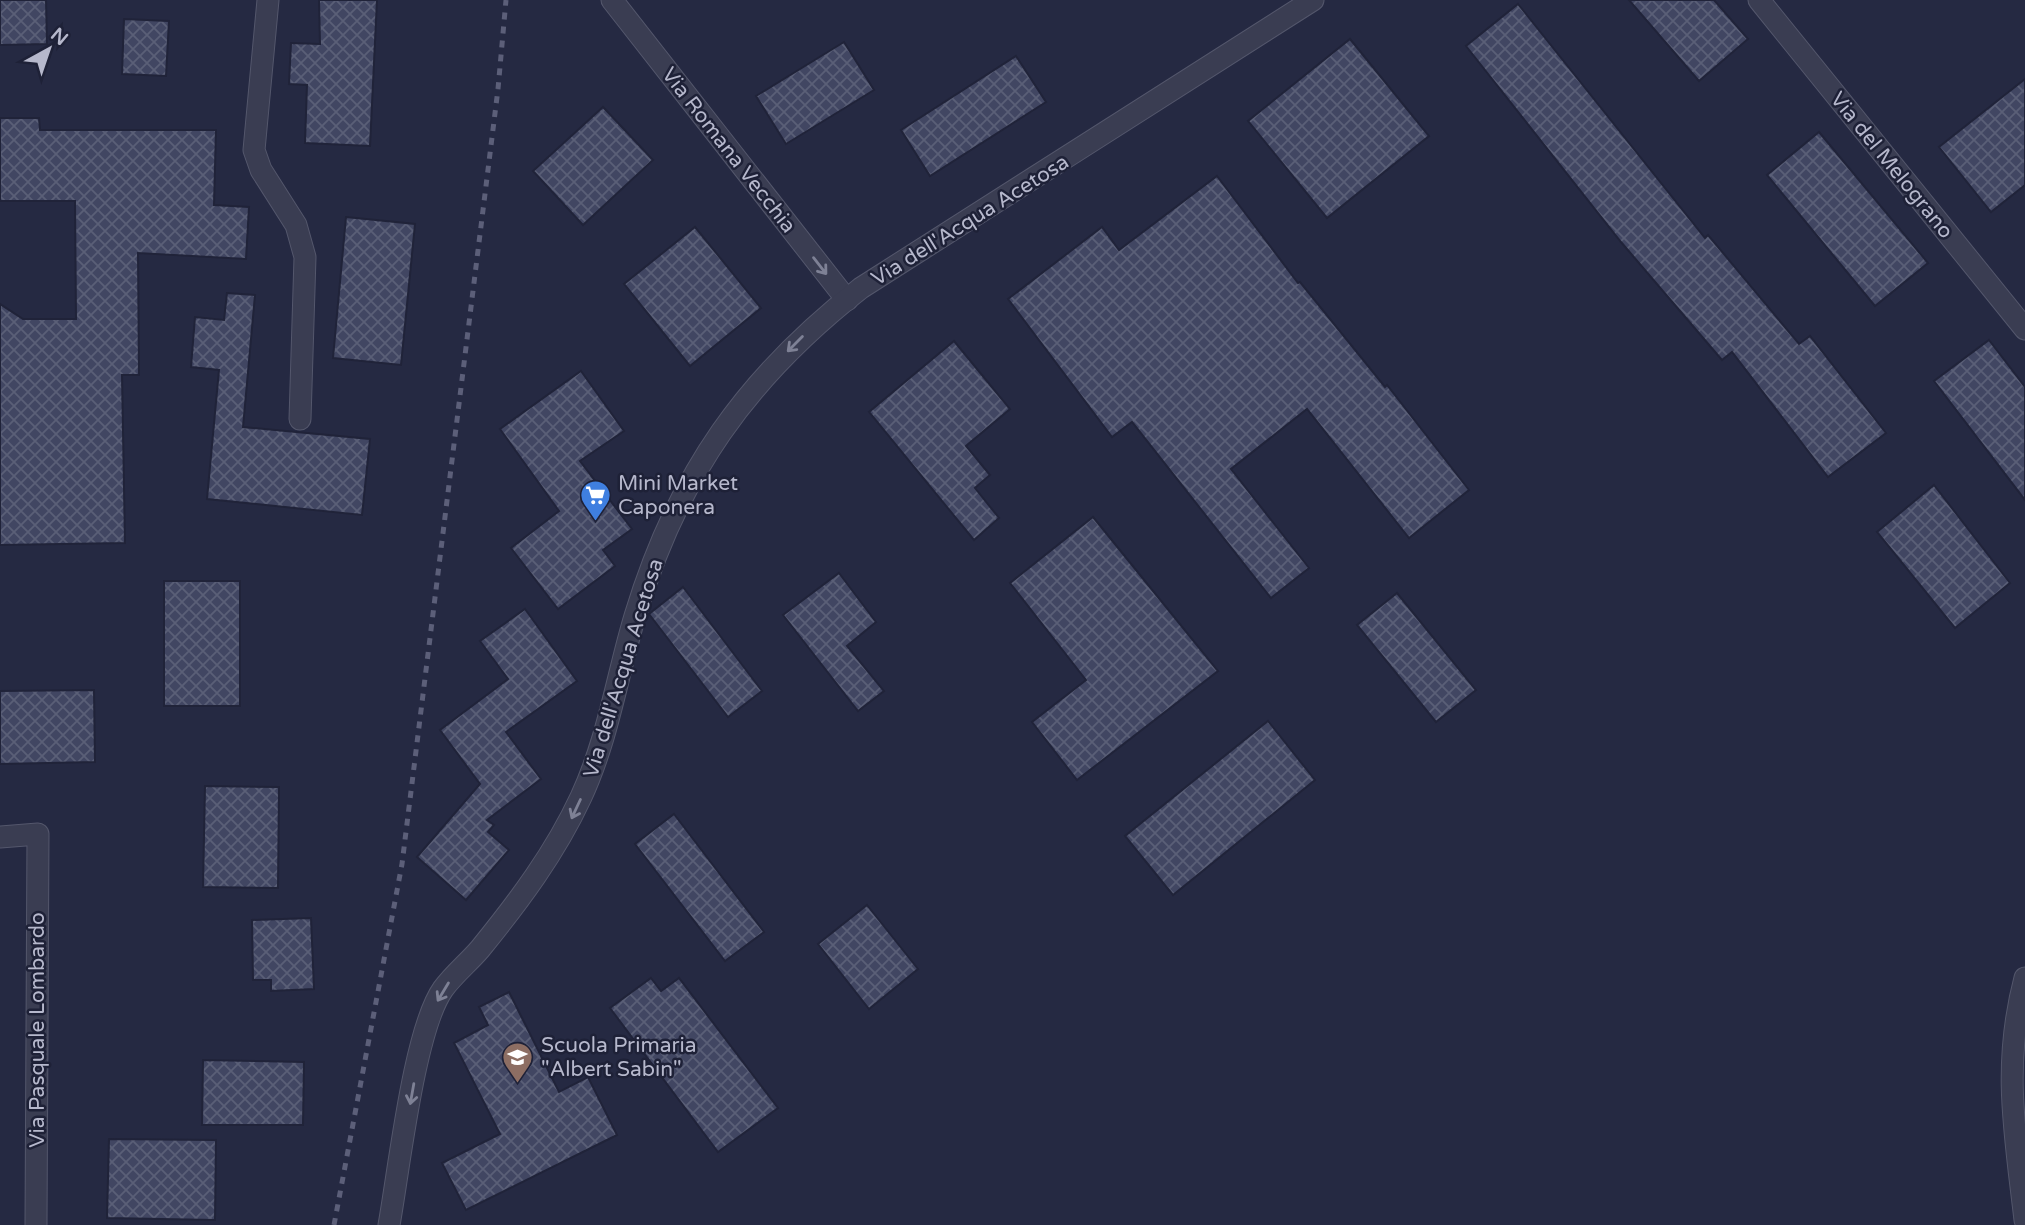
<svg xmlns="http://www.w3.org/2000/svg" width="2025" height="1225" font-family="'Varela Round',sans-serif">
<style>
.building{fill:url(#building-cross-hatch);stroke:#202339;stroke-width:2}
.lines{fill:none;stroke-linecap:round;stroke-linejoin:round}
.minor-casing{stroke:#54576c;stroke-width:23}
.minor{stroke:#3a3d52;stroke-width:21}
.rail{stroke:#5c5f79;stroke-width:5;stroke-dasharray:7 7;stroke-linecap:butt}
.oneway{stroke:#7e8195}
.labels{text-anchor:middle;stroke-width:5;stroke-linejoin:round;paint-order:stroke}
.street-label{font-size:21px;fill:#b6b8cc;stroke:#1e2137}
.poi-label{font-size:21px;fill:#b6b8cc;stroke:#1e2137;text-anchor:start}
</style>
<defs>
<pattern id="building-cross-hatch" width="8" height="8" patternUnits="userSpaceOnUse" patternTransform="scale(1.75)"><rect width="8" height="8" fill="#414662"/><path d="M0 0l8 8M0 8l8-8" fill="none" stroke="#5a5f77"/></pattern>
</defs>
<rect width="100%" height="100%" fill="#252942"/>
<g class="building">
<polygon points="0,0 46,0 47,44 0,45"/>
<polygon points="319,0 377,0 370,146 305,143 307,85 289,84 291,43 320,44"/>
<polygon points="1629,0 1714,0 1748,39 1699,81"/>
<polygon points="1518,4 1705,238 1708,235 1799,344 1810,336 1886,433 1828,477 1732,352 1722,360 1621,242 1466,46"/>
<polygon points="124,19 169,21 166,76 122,74"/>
<polygon points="1350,39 1429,136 1327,218 1248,121"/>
<polygon points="844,42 874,90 786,144 756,96"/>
<polygon points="1016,56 1046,102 930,176 901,130"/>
<polygon points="2025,79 2025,185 1991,212 1939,147"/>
<polygon points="603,107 653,160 583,225 533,171"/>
<polygon points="0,118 39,118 40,130 216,130 214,205 249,207 246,259 138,253 139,375 122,375 125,543 0,545 0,304 23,319 76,319 75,201 0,201"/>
<polygon points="1819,132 1928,263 1875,306 1767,175"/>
<polygon points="1217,176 1298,283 1300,282 1385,387 1387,385 1469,490 1409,538 1307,409 1231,469 1309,568 1271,598 1132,422 1112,437 1008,299 1102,227 1119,250"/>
<polygon points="346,217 415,224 401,365 333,358"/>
<polygon points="695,227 761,308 690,366 624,284"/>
<polygon points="227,293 255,295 243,427 370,439 362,515 207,499 219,370 191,367 195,317 224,320"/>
<polygon points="1989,340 2025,387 2025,500 1934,381"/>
<polygon points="954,341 1010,409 966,446 990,475 975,488 999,518 974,540 869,412"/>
<polygon points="581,371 624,431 580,461 632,529 603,550 615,566 558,609 511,548 559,511 500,429"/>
<polygon points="1934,485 2010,583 1955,628 1877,532"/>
<polygon points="1093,517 1218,671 1077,780 1032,722 1086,680 1010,583"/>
<polygon points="839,573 876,622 847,646 884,691 858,711 783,615"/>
<rect x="164" y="581" width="76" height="125"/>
<polygon points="683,587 762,691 728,717 649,614"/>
<polygon points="1397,593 1476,690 1436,722 1357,625"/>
<polygon points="525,609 577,681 506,732 541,779 487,820 494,825 488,832 509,850 466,900 417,857 480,784 440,730 508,679 480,641"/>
<polygon points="94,690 95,762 0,764 0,691"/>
<polygon points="1268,721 1315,780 1173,895 1125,836"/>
<polygon points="205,786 279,787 278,888 203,887"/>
<polygon points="674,814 764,932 725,961 635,844"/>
<polygon points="867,905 918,969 869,1009 818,944"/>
<polygon points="311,918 314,989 271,991 271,980 253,980 252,920"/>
<polygon points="651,978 661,991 679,978 778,1108 718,1152 610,1008"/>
<polygon points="509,992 559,1092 588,1077 617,1135 466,1210 442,1163 500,1134 454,1043 488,1025 479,1007"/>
<polygon points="203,1060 304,1062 303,1125 202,1125"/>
<polygon points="109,1139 216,1140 215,1220 107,1218"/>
</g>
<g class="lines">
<defs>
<g id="minor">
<polyline points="268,0 254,150 261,170 296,225 305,257 300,419"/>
<polyline points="612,0 847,300"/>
<polyline points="1759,0 2025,329"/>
<polyline points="0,837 38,834 36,1225"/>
<path d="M2025 978C2002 1065 2015 1133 2025 1220"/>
<path d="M389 1225C399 1170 414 1030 443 989 454 974 468 963 480 949 519 901 555 853 581 797 608 739 617 676 635 616 678 474 746 378 861 288L1313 0"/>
</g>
</defs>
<use href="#minor" class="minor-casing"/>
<use href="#minor" class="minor"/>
<polyline class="rail" points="334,1225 402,864 498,89 506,0"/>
</g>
<defs><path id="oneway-shaft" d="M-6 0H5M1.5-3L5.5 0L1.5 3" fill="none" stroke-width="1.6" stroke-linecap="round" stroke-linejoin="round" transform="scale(1.75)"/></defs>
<g class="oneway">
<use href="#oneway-shaft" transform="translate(820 266) rotate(52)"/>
<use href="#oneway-shaft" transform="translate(795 344) rotate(135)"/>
<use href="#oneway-shaft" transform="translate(576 809) rotate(115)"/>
<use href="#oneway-shaft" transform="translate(443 992) rotate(121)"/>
<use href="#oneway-shaft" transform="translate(412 1094) rotate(100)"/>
</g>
<defs>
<symbol id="supermarket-pin" viewBox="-11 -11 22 30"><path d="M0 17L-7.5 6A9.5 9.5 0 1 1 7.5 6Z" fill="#3f7fe0" stroke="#1e2137"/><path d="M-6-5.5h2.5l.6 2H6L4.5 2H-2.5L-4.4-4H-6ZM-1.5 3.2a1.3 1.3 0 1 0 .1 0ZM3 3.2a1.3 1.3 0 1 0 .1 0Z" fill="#fff"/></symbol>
<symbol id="school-pin" viewBox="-11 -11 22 30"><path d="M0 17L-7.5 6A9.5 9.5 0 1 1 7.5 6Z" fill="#8d6e63" stroke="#1e2137"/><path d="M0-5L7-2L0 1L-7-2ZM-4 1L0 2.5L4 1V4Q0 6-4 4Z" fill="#fff"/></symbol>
</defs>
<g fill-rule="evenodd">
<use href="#supermarket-pin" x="578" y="478" width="35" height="47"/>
<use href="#school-pin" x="500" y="1040" width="35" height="47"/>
</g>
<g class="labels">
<g class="street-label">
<text transform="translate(729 150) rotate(52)" y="7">Via Romana Vecchia</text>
<text transform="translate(1892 165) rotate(51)" y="7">Via del Melograno</text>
<text transform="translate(970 220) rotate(-32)" y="7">Via dell'Acqua Acetosa</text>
<text transform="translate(623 668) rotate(-73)" y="7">Via dell'Acqua Acetosa</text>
<text transform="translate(37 1030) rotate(-90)" y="7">Via Pasquale Lombardo</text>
</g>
<g class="poi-label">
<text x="618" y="490">Mini Market<tspan x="618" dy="24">Caponera</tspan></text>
<text x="541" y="1052">Scuola Primaria<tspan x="541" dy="24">"Albert Sabin"</tspan></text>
</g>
</g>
<g transform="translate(49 49) rotate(40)" stroke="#1e2137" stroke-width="5" paint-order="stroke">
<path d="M0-5L12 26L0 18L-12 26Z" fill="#b6b8cc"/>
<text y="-10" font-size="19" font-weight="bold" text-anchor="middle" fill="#b6b8cc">N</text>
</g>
</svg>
